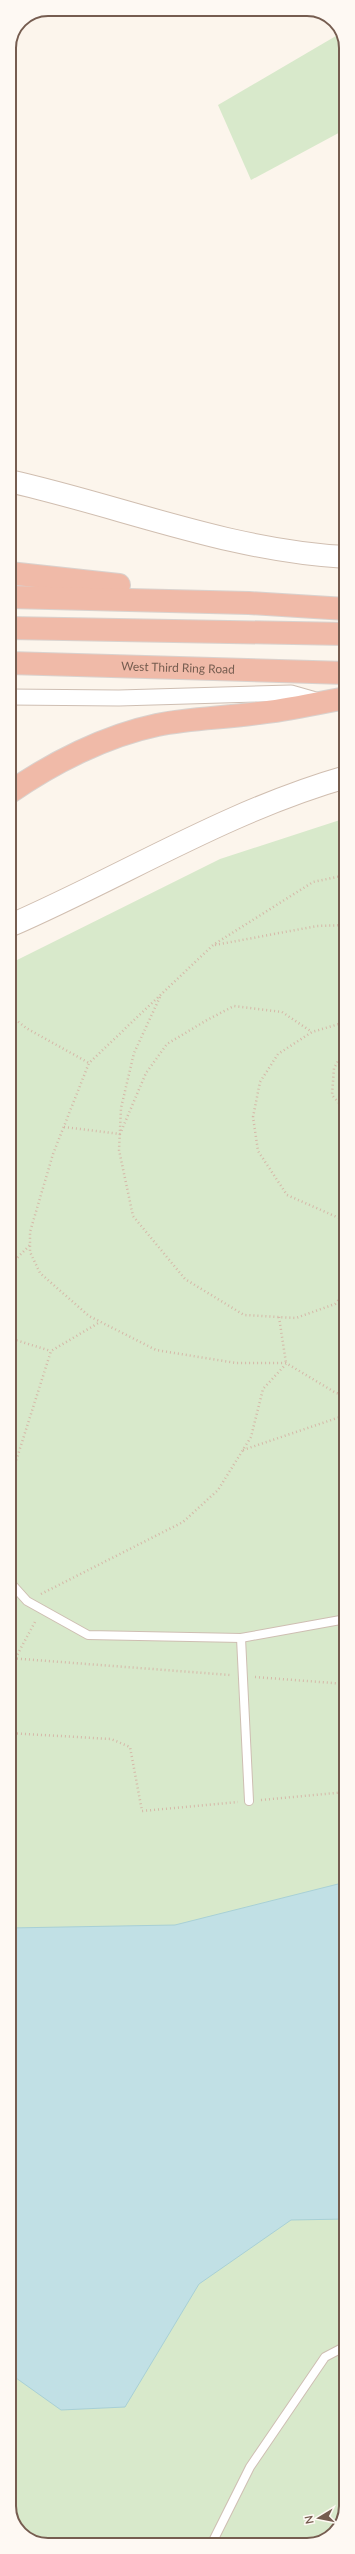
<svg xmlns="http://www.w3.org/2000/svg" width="355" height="2554" font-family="Lato,sans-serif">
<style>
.green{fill:#d8e9cb}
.water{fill:#c1e0e5;stroke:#a8d0d6}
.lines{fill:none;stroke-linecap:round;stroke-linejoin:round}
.lane-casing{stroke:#cebeb2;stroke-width:10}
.street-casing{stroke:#cebeb2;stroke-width:17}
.secondary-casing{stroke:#d0beb0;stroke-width:24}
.highway-casing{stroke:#d9d2ce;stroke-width:24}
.path{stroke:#d5b8a8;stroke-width:2.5;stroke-dasharray:1 3;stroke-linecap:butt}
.lane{stroke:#fff;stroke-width:8}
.street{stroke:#fff;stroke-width:15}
.secondary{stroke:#fff;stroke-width:22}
.highway{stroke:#f0baa8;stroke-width:22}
.labels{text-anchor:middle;stroke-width:4;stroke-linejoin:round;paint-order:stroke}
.street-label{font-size:12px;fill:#765d50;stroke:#fef9f3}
.rim{fill:none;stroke:#765d50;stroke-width:2}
</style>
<rect width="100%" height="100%" fill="#fcf5ec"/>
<g class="green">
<polygon points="341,33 346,43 346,129 251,180 218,105"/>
<polygon points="346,818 346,2506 336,2532 312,2545 43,2545 21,2534 9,2511 9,964 220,859"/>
</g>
<polygon class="water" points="346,1882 346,2219 291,2220 199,2284 125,2407 61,2410 9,2373 9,1928 175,1925"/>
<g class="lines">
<defs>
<g id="lane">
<polyline points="9,1581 27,1601 88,1635 241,1638 346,1619"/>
<polyline points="241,1638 249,1801"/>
<polyline points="211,2545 250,2467 325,2357 346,2346"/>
</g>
<polyline id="street" points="9,697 119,698 291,693 319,701"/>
<g id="secondary">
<path d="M9 481C121 506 230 551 346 557"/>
<path d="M9 926C122 877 227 811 346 777"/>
</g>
<g id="highway">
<polyline points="9,573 119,585"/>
<polyline points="9,597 249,603 346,609"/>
<polyline points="9,628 346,634"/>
<path id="s1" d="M9 663 346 673"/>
<path d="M9 793C52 763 105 736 157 725 191 718 225 718 259 713 288 710 317 703 346 698"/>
</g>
</defs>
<use href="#lane" class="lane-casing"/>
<use href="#street" class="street-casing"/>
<use href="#secondary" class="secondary-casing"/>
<use href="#highway" class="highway-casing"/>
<g class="path">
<polyline points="346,875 313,882 213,945 89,1063 53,1154 30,1232 30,1252 40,1273 89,1316 156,1350 236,1363 286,1363 336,1393 346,1395"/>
<polyline points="215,945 317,926 346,925"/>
<polyline points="160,997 134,1053 121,1108 119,1150 133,1216 185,1279 244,1315 296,1318 335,1304 346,1292"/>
<polyline points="9,1014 26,1028 89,1063"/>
<polyline points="346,1022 312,1032 278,1054 260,1082 253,1117 258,1151 287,1195 339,1218 346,1218"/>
<polyline points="346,1048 334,1068 332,1095 346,1111"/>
<polyline points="64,1127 120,1134 146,1073 167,1044 207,1020 234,1006 282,1012 312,1032"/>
<polyline points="9,1266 30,1245"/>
<polyline points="279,1317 286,1363"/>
<polyline points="9,1338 51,1351"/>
<polyline points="243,1450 346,1415"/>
<polyline points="9,1483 51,1351 100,1322"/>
<polyline points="41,1594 183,1522 218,1490 251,1437 263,1389 286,1364"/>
<polyline points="9,1658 230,1675"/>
<polyline points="9,1677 15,1659 36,1620"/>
<polyline points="255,1677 346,1684"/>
<polyline points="9,1733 111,1739 130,1747 142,1811 238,1802"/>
<polyline points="261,1800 346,1792"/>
</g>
<use href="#lane" class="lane"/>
<use href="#street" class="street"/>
<use href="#secondary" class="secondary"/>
<use href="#highway" class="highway"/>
</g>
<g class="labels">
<g class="street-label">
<text dy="4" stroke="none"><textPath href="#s1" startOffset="169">West Third Ring Road</textPath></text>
</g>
</g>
<path d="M0 0H355V2554H0ZM48 16H307A32 32 0 0 1 339 48V2506A32 32 0 0 1 307 2538H48A32 32 0 0 1 16 2506V48A32 32 0 0 1 48 16Z" fill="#fef9f3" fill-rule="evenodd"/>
<path class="rim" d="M48 16H307A32 32 0 0 1 339 48V2506A32 32 0 0 1 307 2538H48A32 32 0 0 1 16 2506V48A32 32 0 0 1 48 16Z"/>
<g transform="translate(319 2518) rotate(260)" stroke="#fef9f3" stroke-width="3" paint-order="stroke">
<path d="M0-3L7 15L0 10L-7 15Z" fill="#765d50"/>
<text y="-6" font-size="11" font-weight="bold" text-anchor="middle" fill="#765d50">N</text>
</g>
</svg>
